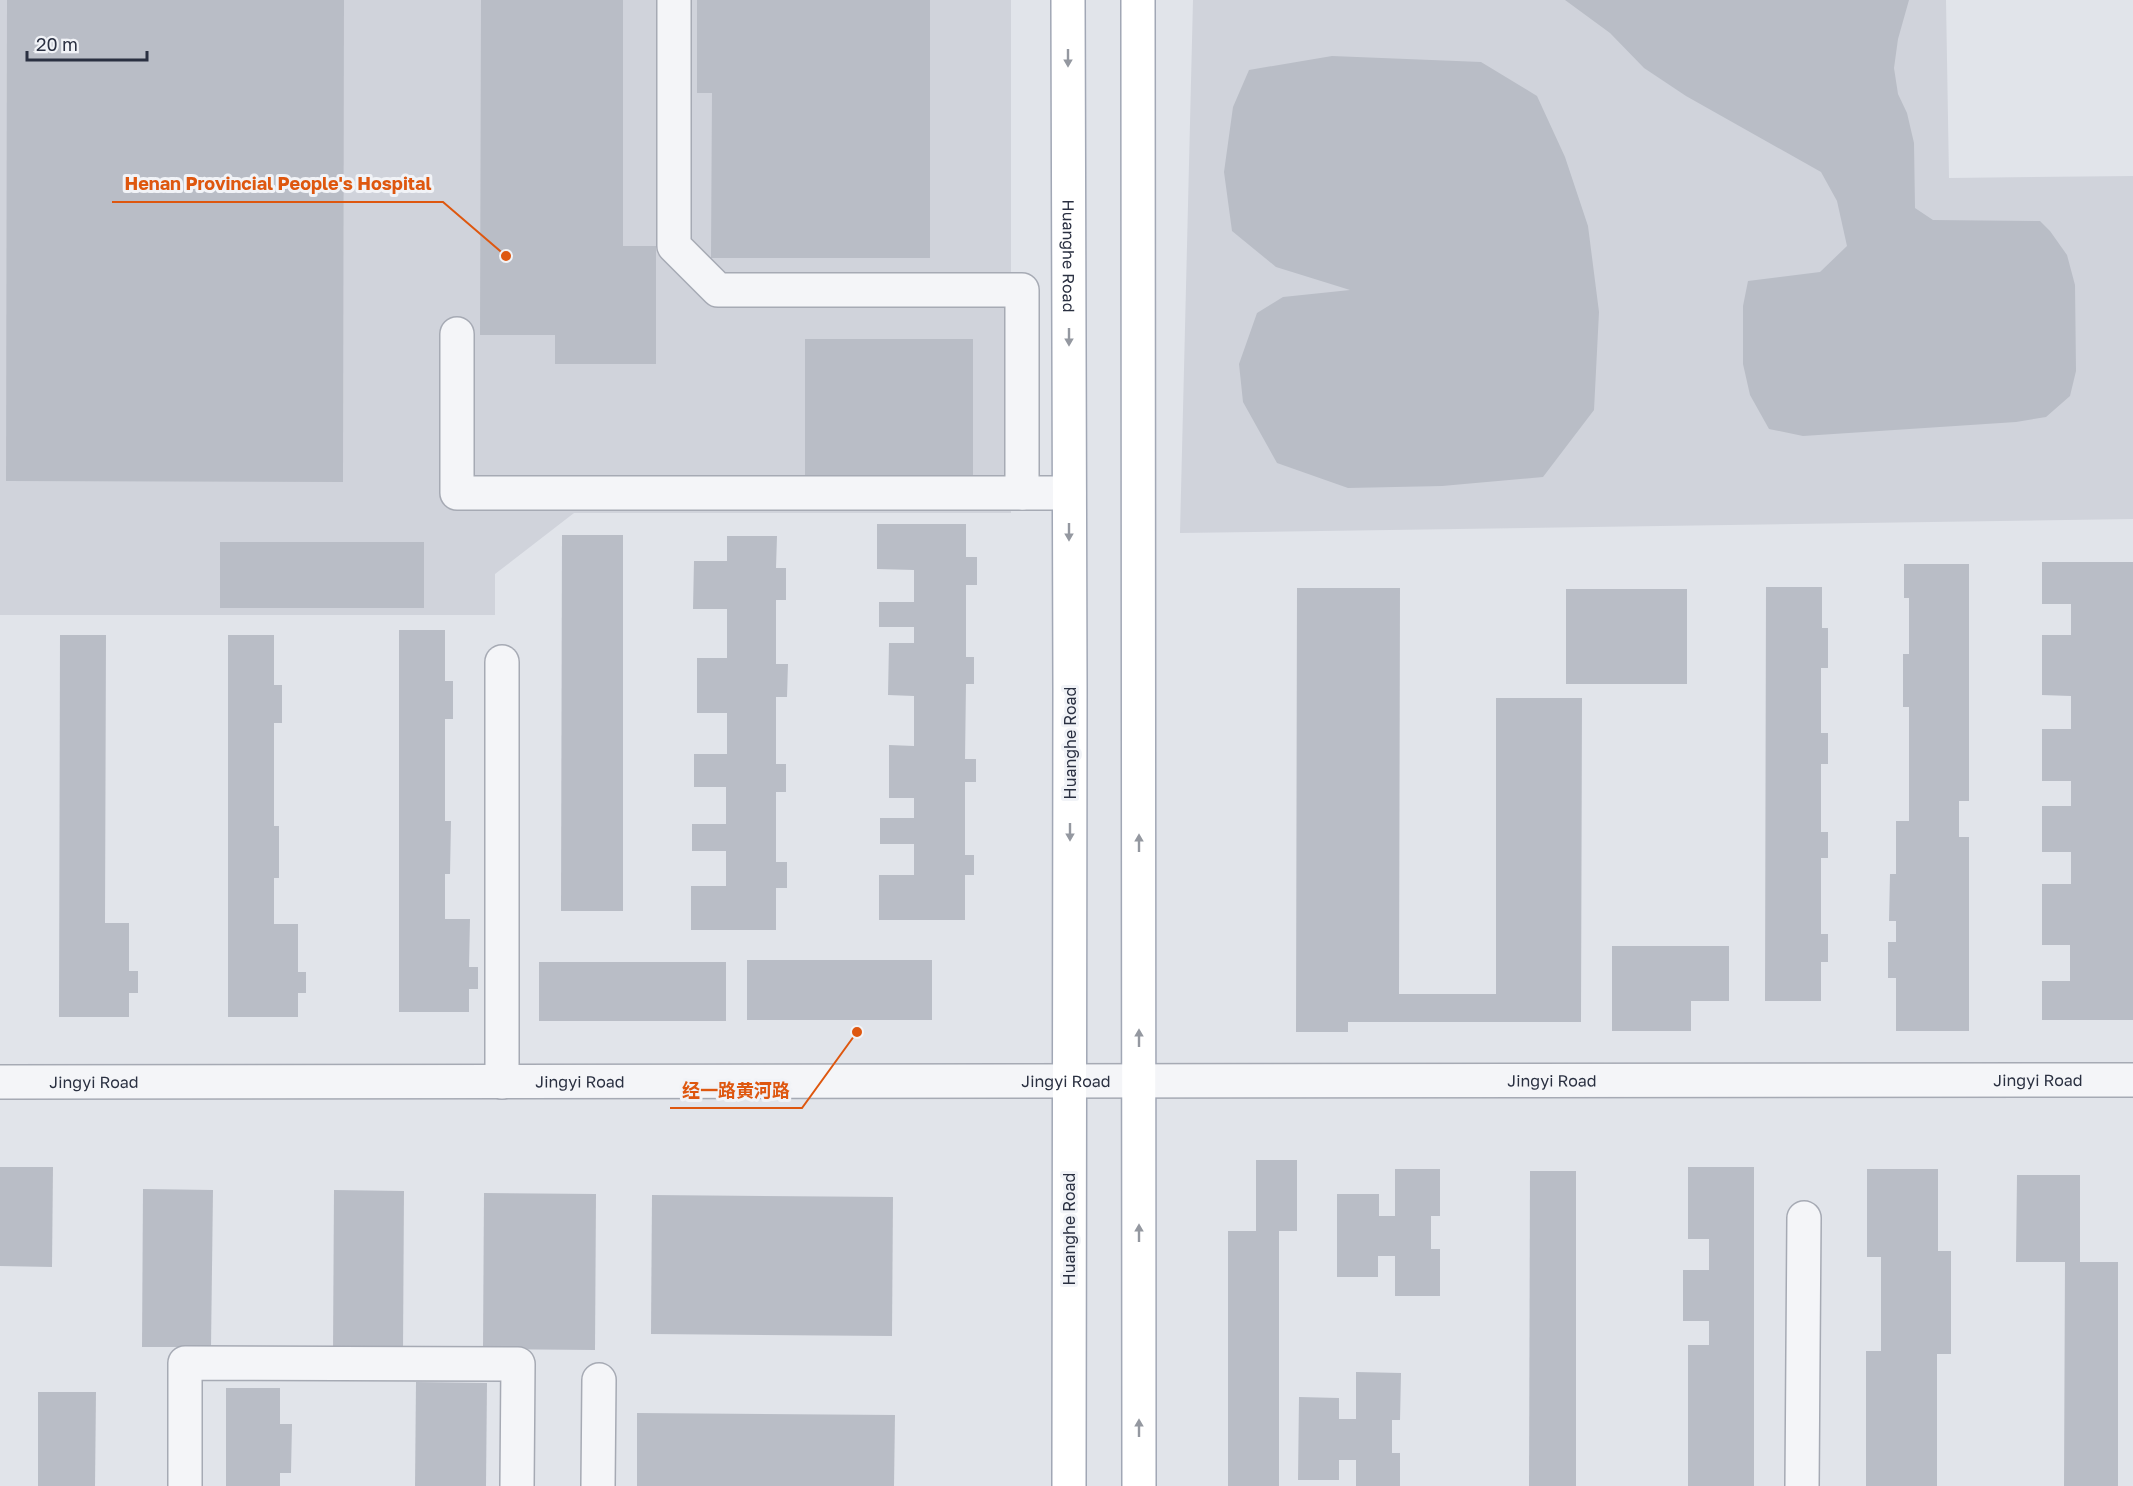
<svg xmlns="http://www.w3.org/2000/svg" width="2133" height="1486" font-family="'Golos Text','Noto Sans SC',sans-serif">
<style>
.built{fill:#d0d3db}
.building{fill:#b9bdc6}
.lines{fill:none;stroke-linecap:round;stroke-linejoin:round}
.minor-casing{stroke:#a6aab4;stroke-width:36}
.major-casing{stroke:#a1a7b5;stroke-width:36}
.minor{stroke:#f4f5f8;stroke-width:33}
.major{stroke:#fff;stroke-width:33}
.oneway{fill:#9498a0}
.labels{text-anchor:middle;stroke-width:6;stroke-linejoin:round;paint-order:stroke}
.street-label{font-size:16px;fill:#2a3041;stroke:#f1f3f7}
.leader{fill:none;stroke:#de570f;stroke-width:2}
.callout-dot{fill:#de570f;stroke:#f1f3f7;stroke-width:2}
.callout-label{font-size:18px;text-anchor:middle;font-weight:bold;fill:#de570f;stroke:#f1f3f7;stroke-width:6;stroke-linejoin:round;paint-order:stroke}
</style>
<rect width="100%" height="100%" fill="#e1e4ea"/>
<g class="built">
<polygon points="0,0 1011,0 1011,513 574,513 495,574 495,615 0,615"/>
<polygon points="1193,0 1946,0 1949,178 2133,176 2133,519 1180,533"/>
</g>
<g class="building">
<polygon points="7,0 344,0 343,482 6,481"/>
<polygon points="481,0 623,0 623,246 656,246 656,364 555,364 555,335 480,335"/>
<polygon points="697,0 930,0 930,258 711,258 712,93 697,93"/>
<polygon points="1565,0 1909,0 1898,39 1894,68 1898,94 1907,113 1914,143 1915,208 1933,220 2040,221 2050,231 2067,255 2075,285 2076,371 2070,396 2046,417 2016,422 1803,436 1769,429 1750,395 1743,364 1743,306 1748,281 1820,272 1847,246 1837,201 1821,172 1686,96 1644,68 1610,33"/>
<polygon points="1332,56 1481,62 1537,96 1565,157 1588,226 1599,312 1594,410 1543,477 1442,486 1348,488 1277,463 1243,402 1239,364 1257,313 1283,297 1350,290 1276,267 1232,231 1224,172 1233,107 1249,70"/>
<rect x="805" y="339" width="168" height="137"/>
<polygon points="877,524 966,524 966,557 977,557 977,585 966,585 966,657 974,657 974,684 966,684 965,759 976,759 976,782 965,782 965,855 974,855 974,875 965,875 965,920 879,920 879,875 914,875 914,844 880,844 880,818 914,818 914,798 889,798 889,745 914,746 914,696 888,695 889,643 914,643 914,627 879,627 879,602 914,602 914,570 877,569"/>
<polygon points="562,535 623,535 623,911 561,911"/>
<polygon points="727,536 777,536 776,568 786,568 786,600 776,600 776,664 788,664 787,697 776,697 776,764 786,764 786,792 776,792 776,862 787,862 787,888 776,888 776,930 691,930 691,886 726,886 726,851 692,851 692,824 726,824 726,787 694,787 694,754 727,754 727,713 697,713 697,658 727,658 727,609 693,609 694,561 727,561"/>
<rect x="220" y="542" width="204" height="66"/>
<polygon points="2042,562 2133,562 2133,1020 2042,1020 2042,981 2070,981 2070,945 2042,945 2042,884 2071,884 2071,852 2042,852 2042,806 2071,806 2071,781 2042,781 2042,729 2071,729 2071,696 2042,695 2042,635 2071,635 2071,604 2042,604"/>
<polygon points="1904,564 1969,564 1969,801 1959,801 1959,837 1969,837 1969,1031 1896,1031 1896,978 1888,978 1888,942 1896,942 1896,921 1889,921 1890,874 1896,874 1896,821 1909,821 1909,707 1903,707 1903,654 1909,654 1909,598 1904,598"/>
<polygon points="1766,587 1822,587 1822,628 1828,628 1828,668 1821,668 1821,733 1828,733 1828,764 1821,764 1821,832 1828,832 1828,858 1821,858 1821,934 1828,934 1828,962 1821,962 1821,1001 1765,1001"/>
<polygon points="1297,588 1400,588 1399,994 1496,994 1496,698 1582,698 1581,1022 1348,1022 1348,1032 1296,1032"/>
<rect x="1566" y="589" width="121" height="95"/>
<polygon points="399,630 445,630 445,681 453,681 453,719 445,719 445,821 451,821 450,874 445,874 445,919 470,919 469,967 478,967 478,989 469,989 469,1012 399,1012"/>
<polygon points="60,635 106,635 105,923 129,923 129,971 138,971 138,993 129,993 129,1017 59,1017"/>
<polygon points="228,635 274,635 274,685 282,685 282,723 274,723 274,826 279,826 279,878 274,878 274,924 298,924 298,972 306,972 306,993 298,993 298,1017 228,1017"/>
<polygon points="1612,946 1729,946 1729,1001 1691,1001 1691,1031 1612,1031"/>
<rect x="747" y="960" width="185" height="60"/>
<rect x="539" y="962" width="187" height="59"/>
<polygon points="1256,1160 1297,1160 1297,1231 1279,1231 1279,1486 1228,1486 1228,1231 1256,1231"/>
<polygon points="0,1167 53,1167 52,1267 0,1266"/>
<polygon points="1688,1167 1754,1167 1754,1486 1688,1486 1688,1345 1709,1345 1709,1321 1683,1321 1683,1270 1709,1270 1709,1239 1688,1239"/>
<polygon points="1395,1169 1440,1169 1440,1216 1431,1216 1431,1249 1440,1249 1440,1296 1395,1296 1395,1256 1378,1256 1378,1277 1337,1277 1337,1194 1379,1194 1379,1216 1395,1216"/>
<polygon points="1867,1169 1938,1169 1938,1251 1951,1251 1951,1354 1937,1354 1937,1486 1866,1486 1866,1351 1881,1351 1881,1257 1867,1257"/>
<polygon points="1530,1171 1576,1171 1576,1486 1529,1486"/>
<polygon points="2017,1175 2080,1175 2080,1262 2118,1262 2118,1486 2064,1486 2065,1262 2016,1262"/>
<polygon points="143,1189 213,1190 211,1347 142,1347"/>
<polygon points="334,1190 404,1191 403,1351 333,1351"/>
<polygon points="484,1193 596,1194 595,1350 483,1349"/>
<polygon points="652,1195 893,1197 892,1336 651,1334"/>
<polygon points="1356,1372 1401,1373 1400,1420 1392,1420 1392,1453 1400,1453 1400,1486 1356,1486 1356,1460 1339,1460 1339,1480 1298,1480 1299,1397 1339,1398 1339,1419 1356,1419"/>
<polygon points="416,1382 487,1383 486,1486 415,1486"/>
<polygon points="226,1388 280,1388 280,1424 292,1424 291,1473 280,1473 280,1486 226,1486"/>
<polygon points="38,1392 96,1392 95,1486 38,1486"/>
<polygon points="637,1413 895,1415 894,1486 637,1486"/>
</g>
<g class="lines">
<defs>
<g id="minor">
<polyline points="674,0 674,246 718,290 1022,290 1022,493"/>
<polyline points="457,334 457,493 1069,493"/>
<polyline points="502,662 502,1082"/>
<path id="s1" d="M0 1082 2133 1080"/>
<polyline points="185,1486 185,1363 518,1364 517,1486"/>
<polyline points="598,1486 599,1380"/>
<polyline points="1802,1486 1804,1218"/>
</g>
<g id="major">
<path id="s2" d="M1068 0 1070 688 1069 1486"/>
<polyline points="1138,0 1139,1486"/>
</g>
</defs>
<use href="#minor" class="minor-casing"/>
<use href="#major" class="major-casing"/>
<use href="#minor" class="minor"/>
<use href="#major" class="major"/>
</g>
<defs><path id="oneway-solid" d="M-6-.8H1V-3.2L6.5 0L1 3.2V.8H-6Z" transform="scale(1.5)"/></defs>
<g class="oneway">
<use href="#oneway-solid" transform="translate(1068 58) rotate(90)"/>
<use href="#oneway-solid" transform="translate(1069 337) rotate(90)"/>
<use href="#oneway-solid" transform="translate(1069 532) rotate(90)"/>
<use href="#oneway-solid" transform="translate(1070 832) rotate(90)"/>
<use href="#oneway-solid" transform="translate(1139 843) rotate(-90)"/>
<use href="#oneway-solid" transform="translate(1139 1038) rotate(-90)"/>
<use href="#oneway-solid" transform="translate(1139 1233) rotate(-90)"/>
<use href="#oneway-solid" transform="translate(1139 1428) rotate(-90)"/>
</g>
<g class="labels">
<g class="street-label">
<text dy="6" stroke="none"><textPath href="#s2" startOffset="256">Huanghe Road</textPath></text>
<text transform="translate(1070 743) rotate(-90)" y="6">Huanghe Road</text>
<text dy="6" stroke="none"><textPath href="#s1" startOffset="2038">Jingyi Road</textPath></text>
<text dy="6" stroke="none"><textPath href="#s1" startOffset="1066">Jingyi Road</textPath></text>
<text dy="6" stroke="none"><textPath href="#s1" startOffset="1552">Jingyi Road</textPath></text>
<text dy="6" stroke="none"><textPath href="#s1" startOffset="94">Jingyi Road</textPath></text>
<text dy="6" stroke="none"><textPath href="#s1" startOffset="580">Jingyi Road</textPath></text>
<text transform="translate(1069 1229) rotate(-90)" y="6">Huanghe Road</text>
</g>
</g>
<path class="leader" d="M506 256L443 202H112M857 1032L802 1108H670"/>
<g class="callout-dot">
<circle cx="506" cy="256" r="6"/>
<circle cx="857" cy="1032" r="6"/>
</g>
<g class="callout-label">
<text x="278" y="190">Henan Provincial People's Hospital</text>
<text x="736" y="1097">经一路黄河路</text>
</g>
<path d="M27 51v9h120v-9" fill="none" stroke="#2a3041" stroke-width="3"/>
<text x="36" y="51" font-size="18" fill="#2a3041" stroke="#f1f3f7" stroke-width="4.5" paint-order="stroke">20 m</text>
</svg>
